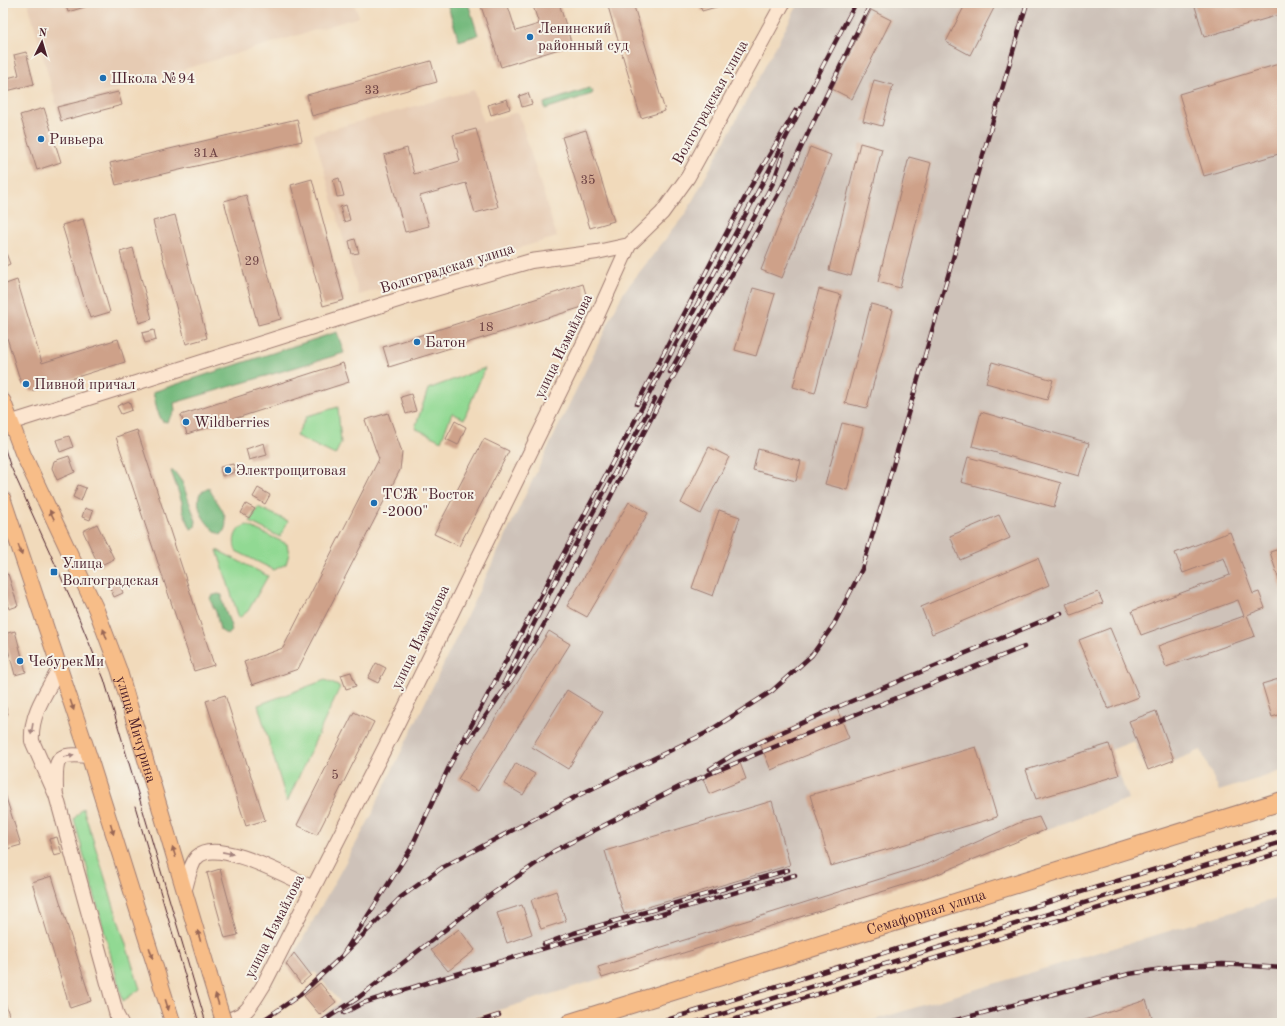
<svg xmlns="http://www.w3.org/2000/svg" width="1285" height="1026" font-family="'Old Standard TT',serif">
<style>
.built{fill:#e6cbb3}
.industrial{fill:#cec2b9}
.green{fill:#91d993;stroke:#6e7c5f}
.forest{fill:#74b97d;stroke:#5f6c54}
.building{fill:#cea189}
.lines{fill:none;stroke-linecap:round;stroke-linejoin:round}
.secondary-casing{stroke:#9e7c73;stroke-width:16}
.primary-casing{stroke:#9e7c73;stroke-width:17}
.highway-casing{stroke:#9e7c73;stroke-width:20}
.secondary{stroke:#fce5cf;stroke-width:14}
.primary{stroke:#f7bd88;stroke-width:15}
.highway{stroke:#f7bd88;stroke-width:18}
.tram{stroke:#4a1f2b;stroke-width:1}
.rail-casing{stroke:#4a1f2b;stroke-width:4.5}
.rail{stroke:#f7f3e8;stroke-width:3;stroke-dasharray:9;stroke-linecap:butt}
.primary-bridge-casing{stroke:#9e7c73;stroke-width:17;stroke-linecap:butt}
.primary-bridge{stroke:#f7bd88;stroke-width:15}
.oneway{fill:#986655}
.oneway2{fill:#a3827d}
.poi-dot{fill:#1f6fb2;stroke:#f7f3e8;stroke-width:1.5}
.labels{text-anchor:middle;stroke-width:4;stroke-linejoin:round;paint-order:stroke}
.number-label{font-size:13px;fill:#6b4042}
.poi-label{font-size:15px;fill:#4a1f2b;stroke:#f7f3e8;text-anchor:start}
.street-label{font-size:15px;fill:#4a1f2b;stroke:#f7f3e8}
</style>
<rect width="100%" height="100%" fill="#f7f3e8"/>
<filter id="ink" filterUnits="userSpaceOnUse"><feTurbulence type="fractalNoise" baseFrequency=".025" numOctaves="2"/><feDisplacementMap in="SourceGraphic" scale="8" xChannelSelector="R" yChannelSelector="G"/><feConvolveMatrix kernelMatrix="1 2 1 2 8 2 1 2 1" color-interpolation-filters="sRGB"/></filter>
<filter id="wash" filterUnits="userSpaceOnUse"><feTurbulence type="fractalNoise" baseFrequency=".012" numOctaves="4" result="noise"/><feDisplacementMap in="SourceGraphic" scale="16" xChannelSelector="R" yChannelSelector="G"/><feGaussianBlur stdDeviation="0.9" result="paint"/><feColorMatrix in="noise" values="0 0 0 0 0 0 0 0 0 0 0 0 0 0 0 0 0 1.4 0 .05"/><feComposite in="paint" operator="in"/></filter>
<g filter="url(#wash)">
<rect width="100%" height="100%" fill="#f1dabb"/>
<g class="built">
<polygon points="28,3 354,3 359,17 57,107"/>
<polygon points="474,90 483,122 518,112 557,237 359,295 314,134"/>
</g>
<g class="industrial">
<polygon points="799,3 1282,3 1282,771 1219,791 1201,750 1147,772 1134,741 1111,750 1128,799 1045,830 933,876 457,1023 323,1023 321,1017 340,1002 315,972 311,974 295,953 373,813 375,806 623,293 686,213"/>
<polygon points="1282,897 1282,1023 864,1023"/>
</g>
<g class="green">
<polygon points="485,368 464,419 452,413 441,441 415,428 428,389"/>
<polygon points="338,407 341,443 335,455 296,436 307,416"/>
<polygon points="258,507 288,521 280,537 250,522"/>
<path d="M247 525 287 544 289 554 286 564 274 570 236 551C232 540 235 528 247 525Z"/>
<polygon points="217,550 268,576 248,611 239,618"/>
<polygon points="325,680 340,687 287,802 258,705"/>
<polygon points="83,808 140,989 123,1001 74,819"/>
</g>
<g class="forest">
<polygon points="447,3 468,3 478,35 459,41"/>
<polygon points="589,88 593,92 592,94 545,109 544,103"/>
<polygon points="337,332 344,353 174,403 175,411 167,422 162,421 157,410 153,392"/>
<polygon points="171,471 174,471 182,482 196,521 195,527 191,529 183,511 182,502"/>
<path d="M209 488C215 502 235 519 221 535 207 527 194 509 200 493Z"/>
<path d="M218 594 222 595C221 606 230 618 232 631L228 635 220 630 216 612 210 600 211 596Z"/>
</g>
<g id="blocks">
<g class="building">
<polygon points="65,3 98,3 68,12"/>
<polygon points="480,3 507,3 516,31 539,24 532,3 559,3 572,45 501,67"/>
<polygon points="607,3 633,3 665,111 641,118"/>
<polygon points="699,3 722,3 723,5 702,11"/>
<polygon points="966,3 985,3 994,8 970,55 946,42"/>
<polygon points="1194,3 1282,3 1282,14 1204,37"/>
<polygon points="871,10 891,20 852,99 832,89"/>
<polygon points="26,52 34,84 3,92 3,79 19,75 14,55"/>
<polygon points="431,61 437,82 312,116 307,95"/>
<polygon points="1282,63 1282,153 1204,176 1179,94"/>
<polygon points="874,80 893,85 882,126 863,121"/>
<polygon points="118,92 122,105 61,121 57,107"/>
<polygon points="528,93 532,104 522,107 519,96"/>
<polygon points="507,99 510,109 491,115 488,105"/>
<polygon points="44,108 61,162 37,170 20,115"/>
<polygon points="297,119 302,141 116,185 110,163"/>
<polygon points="476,129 498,207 475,213 466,183 420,196 429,226 405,232 384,155 407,148 414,174 460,161 453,135"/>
<polygon points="586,130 614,221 590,228 562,137"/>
<polygon points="860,143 882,149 851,276 829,270"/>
<polygon points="810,147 831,155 782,278 761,270"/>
<polygon points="909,157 931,163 900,288 878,282"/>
<polygon points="339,178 344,196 337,197 333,180"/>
<polygon points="312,179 344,300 323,306 291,185"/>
<polygon points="246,195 281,319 258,325 224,201"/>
<polygon points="346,205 350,220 344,222 340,207"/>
<polygon points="175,215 207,338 186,344 153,221"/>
<polygon points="83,219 110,312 90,318 62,225"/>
<polygon points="355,239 359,253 352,254 349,241"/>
<polygon points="3,245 10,264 3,267"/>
<polygon points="133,248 152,319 139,323 120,252"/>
<polygon points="17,280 42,363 118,339 125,362 32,391 21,383 3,325 3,285"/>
<polygon points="583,284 589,305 389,367 383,347"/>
<polygon points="753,288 775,294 756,356 735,350"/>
<polygon points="819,289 841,295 815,393 793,387"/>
<polygon points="871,304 893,310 867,408 845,403"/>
<polygon points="154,330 156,340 145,343 142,333"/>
<polygon points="992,362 1053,380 1047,400 986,383"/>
<polygon points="343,363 349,382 187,434 181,415"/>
<polygon points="411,394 416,411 406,414 401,397"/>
<polygon points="129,401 132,410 121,414 117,406"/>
<polygon points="981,412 1089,443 1079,476 972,446"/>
<polygon points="388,413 402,452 400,470 298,669 252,685 244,662 283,648 379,459 365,420"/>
<polygon points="455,421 466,427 458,445 446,439"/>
<polygon points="842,423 863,428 847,490 825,484"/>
<polygon points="137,430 214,665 194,671 116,437"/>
<polygon points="69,436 73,447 60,452 56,440"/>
<polygon points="484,439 509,451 459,546 434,534"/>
<polygon points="264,443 267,455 249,460 246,449"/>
<polygon points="709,447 729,457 701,514 681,503"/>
<polygon points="758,449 801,461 796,481 753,470"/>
<polygon points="69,456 75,472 57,480 52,468 54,461"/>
<polygon points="968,457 1061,483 1054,507 961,482"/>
<polygon points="233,464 235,472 222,476 220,467"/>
<polygon points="78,485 86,488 81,501 73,497"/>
<polygon points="258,488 270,495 265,504 253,497"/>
<polygon points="629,502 648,513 587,617 567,606"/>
<polygon points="246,504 255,509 249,518 241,513"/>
<polygon points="85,508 93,511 90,520 82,517"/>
<polygon points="719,510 740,517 713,596 692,588"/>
<polygon points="999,515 1010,538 960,560 950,536"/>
<polygon points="97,524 114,559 99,566 83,531"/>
<polygon points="1230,532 1253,594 1259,592 1265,608 1247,615 1255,636 1166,667 1158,646 1244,616 1238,600 1141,635 1132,611 1230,575 1224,558 1183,573 1175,553"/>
<polygon points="1282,548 1282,590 1270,552"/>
<polygon points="1038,558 1049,585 932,634 921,607"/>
<polygon points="8,574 18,606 9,609 3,591 3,576"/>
<polygon points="119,582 123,593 114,597 109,586"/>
<polygon points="1098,592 1103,603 1071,615 1066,604"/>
<polygon points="1110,628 1139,697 1108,709 1079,640"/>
<polygon points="15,631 26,672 15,675 4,634"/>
<polygon points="549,631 570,644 478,791 458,779"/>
<polygon points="376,663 386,668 378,683 368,678"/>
<polygon points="351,672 356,686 346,689 341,675"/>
<polygon points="1282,678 1282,714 1272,717 1262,684"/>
<polygon points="567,690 603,712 568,769 532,747"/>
<polygon points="225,695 265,820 246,826 206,701"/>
<polygon points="3,699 8,714 3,716"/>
<polygon points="837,709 849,738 771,770 759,741"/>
<polygon points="1156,711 1174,760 1148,770 1129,721"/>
<polygon points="354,712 374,722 317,835 297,825"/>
<polygon points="1109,744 1119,775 1036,799 1026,770"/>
<polygon points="976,747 997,817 831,866 810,795"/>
<polygon points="516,763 535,774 523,795 504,784"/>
<polygon points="740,763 746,779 709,794 703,778"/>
<polygon points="3,788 21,845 3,850"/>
<polygon points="772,801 790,865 624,914 605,851"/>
<polygon points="1039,817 1045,830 933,876 602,978 598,967 928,864 1021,822"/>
<polygon points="57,837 62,854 54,856 49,839"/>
<polygon points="220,869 238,935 225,938 207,873"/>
<polygon points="52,876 91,1001 70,1008 32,882"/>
<polygon points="556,891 566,921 541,929 531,900"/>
<polygon points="522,905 532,934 507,943 497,913"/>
<polygon points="459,929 475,950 448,971 431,950"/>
<polygon points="294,953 311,975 301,984 286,964"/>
<polygon points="320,983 336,1002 320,1015 304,996"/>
<polygon points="3,997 10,1018 3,1020"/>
<polygon points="1146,1000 1154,1023 1076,1023"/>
</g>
</g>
</g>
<g filter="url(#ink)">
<use href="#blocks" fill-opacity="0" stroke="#9e7c73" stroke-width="1"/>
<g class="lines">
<defs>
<g id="secondary">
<polyline points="3,425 404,298 531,261 597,252 629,245 662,213 688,177 783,3"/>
<path d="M59 669C47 691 30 714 32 741L56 795 117 1016 121 1023"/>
<path d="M56 789C55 757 56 753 89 756"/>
<path d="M185 889C188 879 190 865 197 857 217 837 290 878 313 888"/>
<path d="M219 1023C249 1014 247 1011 263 986L398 722 598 314 629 245"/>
</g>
<g id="primary">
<path id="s1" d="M3 401 23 454 96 609 119 670 209 974"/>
<polyline points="3,499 89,756 173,1023"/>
</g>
<g id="highway">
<path id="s2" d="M570 1023 1282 801"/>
</g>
</defs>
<use href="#secondary" class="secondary-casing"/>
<use href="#primary" class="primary-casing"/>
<use href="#highway" class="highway-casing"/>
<use href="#secondary" class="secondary"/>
<use href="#primary" class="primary"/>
<use href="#highway" class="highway"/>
<g class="tram">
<polyline points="3,443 10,465 71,599 104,679 206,1023"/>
<polyline points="135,806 199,1023"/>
</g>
<defs>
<g id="rail">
<polyline points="670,372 773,183 783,154"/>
<polyline points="637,404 751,186 796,110"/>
<polyline points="504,683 554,584 655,399"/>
<polyline points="468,741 518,670 547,619 668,386 780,191 871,3"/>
<polyline points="710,769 736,753 835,708 1061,613"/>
<polyline points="544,944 574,933 788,870"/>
<polyline points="342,956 401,897 443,867 577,796 706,733 772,691 812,655 834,624 862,569 881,507 1027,3"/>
<polyline points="344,1013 363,1003 433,981 795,875"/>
<path d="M259 1023 300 995 342 956 410 850 449 767 764 180C795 121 824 62 856 3"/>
<polyline points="320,1023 358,998 482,901 554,851 681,786 759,753 1024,647"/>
<polyline points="474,1023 499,1015"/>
<polyline points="657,1023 1282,830"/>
<polyline points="693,1023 1282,842"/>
<polyline points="723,1023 1282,852"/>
<polyline points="945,1023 1129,974 1182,966 1223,964 1282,968"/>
</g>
</defs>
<use href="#rail" class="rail-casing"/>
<use href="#rail" class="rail"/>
<defs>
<polyline id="primary-bridge" points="209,974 224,1023"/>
</defs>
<use href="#primary-bridge" class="primary-bridge-casing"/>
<use href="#primary-bridge" class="primary-bridge"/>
</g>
<defs><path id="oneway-solid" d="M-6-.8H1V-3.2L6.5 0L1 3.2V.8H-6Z"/></defs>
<g class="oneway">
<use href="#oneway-solid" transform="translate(52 515) rotate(-116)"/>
<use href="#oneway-solid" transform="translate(20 550) rotate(72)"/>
<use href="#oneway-solid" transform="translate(105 634) rotate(-110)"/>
<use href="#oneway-solid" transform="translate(72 705) rotate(71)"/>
<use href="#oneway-solid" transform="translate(112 829) rotate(73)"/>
<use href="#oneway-solid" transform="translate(174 852) rotate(-107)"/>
<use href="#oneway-solid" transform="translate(199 936) rotate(-106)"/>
<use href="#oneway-solid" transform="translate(151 953) rotate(73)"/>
<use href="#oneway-solid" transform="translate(217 999) rotate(-107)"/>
<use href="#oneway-solid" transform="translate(167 1005) rotate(73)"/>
</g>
<g class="oneway2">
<use href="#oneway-solid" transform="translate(32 729) rotate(99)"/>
<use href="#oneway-solid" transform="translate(69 756) rotate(-9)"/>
<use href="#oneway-solid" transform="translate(228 853) rotate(11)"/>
</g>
</g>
<g class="poi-dot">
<circle cx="530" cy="37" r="4"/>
<circle cx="103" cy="78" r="4"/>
<circle cx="41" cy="139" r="4"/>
<circle cx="417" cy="342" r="4"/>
<circle cx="26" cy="384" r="4"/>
<circle cx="186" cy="422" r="4"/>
<circle cx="228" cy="470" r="4"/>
<circle cx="374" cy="503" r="4"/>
<rect x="50" y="568" width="8" height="8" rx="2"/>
<circle cx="20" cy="661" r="4"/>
</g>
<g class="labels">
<g class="number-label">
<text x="372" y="94">33</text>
<text x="206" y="157">31А</text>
<text x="588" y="184">35</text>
<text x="252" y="265">29</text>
<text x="486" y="331">18</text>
<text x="335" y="779">5</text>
</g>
<g class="poi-label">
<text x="538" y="33">Ленинский<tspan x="538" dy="17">районный суд</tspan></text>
<text x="111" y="83">Школа №94</text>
<text x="49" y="144">Ривьера</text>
<text x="425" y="347">Батон</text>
<text x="34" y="389">Пивной причал</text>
<text x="194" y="427">Wildberries</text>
<text x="236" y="475">Электрощитовая</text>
<text x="382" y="499">ТСЖ "Восток<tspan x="382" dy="17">-2000"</tspan></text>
<text x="62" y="568">Улица<tspan x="62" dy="17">Волгоградская</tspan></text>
<text x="28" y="666">ЧебурекМи</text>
</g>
<g class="street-label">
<text transform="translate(710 102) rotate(-61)" y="5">Волгоградская улица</text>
<text transform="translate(447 268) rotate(-17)" y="5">Волгоградская улица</text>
<text transform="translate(563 346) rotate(-64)" y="5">улица Измайлова</text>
<text transform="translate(420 637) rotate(-64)" y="5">улица Измайлова</text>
<text dy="5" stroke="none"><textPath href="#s1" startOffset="355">улица Мичурина</textPath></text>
<text dy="5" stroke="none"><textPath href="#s2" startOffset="373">Семафорная улица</textPath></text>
<text transform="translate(274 926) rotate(-63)" y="5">улица Измайлова</text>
</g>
</g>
<rect width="1285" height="1026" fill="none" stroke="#f7f3e8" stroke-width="16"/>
<g transform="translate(42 42) rotate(5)" stroke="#f7f3e8" stroke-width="3" paint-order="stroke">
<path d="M0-3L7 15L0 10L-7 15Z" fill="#4a1f2b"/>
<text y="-6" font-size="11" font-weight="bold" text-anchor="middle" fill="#4a1f2b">N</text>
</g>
</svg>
